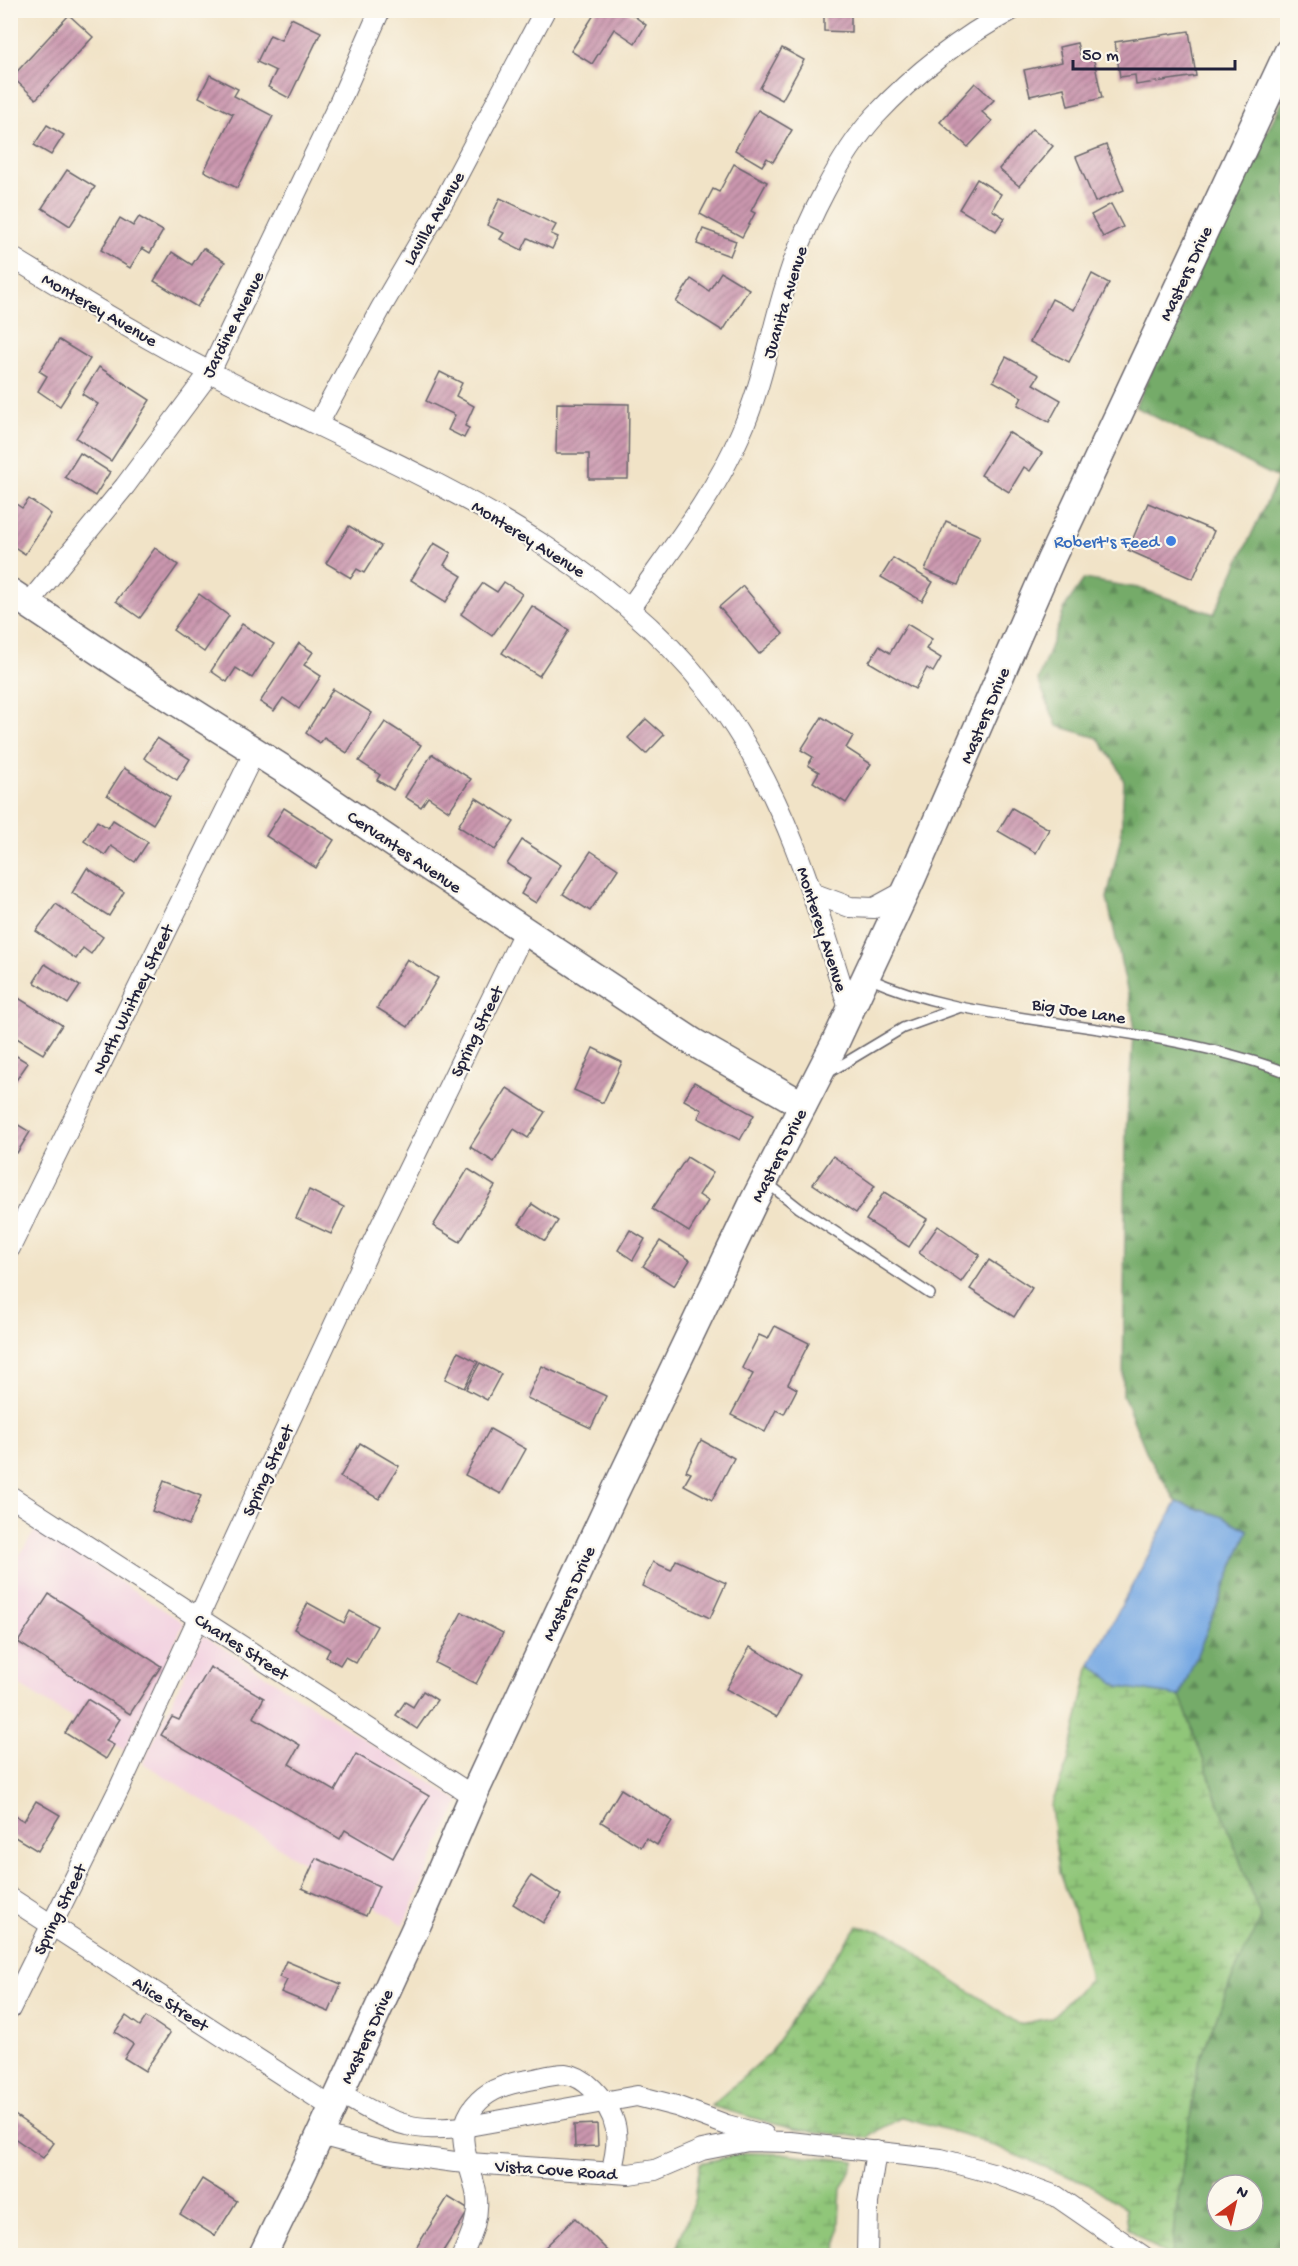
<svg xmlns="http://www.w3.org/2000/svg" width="1298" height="2266" font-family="'Gochi Hand',sans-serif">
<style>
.built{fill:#f2cfe0}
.forest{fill:url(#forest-firs);stroke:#4b6652;stroke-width:1.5;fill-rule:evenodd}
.wetland{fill:url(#wetland-marsh);stroke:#59745a;stroke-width:1.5}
.water{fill:#77a9e3;stroke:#4c668f;stroke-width:1.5}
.building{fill:url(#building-hatch)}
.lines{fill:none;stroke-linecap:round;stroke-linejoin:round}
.lane-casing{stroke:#6a666c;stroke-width:12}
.street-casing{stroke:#6a666c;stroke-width:22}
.secondary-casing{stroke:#6a666c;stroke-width:30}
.lane{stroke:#fff;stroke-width:9}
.street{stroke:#fff;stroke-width:20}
.secondary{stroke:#fff;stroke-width:27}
.shop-dot{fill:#3f7fe0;stroke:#fbf7ec;stroke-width:2}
.labels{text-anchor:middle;stroke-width:4.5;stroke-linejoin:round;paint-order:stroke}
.street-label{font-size:18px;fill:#22223b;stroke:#fbf7ec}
.shop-label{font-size:18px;fill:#366cbe;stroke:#fbf7ec;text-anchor:end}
</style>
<defs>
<pattern id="forest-firs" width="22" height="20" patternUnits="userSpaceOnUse" patternTransform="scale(1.5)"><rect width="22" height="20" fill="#74ab69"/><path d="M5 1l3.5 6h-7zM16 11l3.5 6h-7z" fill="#5f8b58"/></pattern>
<pattern id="wetland-marsh" width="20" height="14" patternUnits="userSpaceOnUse" patternTransform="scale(1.5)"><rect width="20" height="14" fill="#90c679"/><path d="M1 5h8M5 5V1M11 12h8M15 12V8" fill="none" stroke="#75a064"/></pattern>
<pattern id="building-hatch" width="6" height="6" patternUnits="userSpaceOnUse" patternTransform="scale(1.5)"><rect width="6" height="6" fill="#cb97af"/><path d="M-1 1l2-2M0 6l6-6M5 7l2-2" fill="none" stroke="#a47b90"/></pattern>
</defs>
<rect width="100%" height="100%" fill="#fbf7ec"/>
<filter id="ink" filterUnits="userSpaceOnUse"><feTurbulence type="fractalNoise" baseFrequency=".0167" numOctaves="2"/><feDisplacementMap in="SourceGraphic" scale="12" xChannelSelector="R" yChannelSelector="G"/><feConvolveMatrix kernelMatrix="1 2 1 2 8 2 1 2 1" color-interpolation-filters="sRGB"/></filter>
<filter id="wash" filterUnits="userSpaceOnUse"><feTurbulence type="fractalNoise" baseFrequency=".008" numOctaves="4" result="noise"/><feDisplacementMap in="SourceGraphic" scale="24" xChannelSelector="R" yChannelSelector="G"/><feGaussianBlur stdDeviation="1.35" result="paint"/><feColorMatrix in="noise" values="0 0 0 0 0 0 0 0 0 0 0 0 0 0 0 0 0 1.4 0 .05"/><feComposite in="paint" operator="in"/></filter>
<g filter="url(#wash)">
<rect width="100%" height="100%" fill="#f1e3c7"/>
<g class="built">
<polygon points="37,1528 184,1623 124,1751 11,1680 10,1570"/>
<polygon points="203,1635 459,1801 404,1925 143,1763"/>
</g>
<path class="forest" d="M1287 92V2255H1172L1174 2225 1198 2064 1234 1973 1261 1919 1180 1696 1248 1530 1223 1517 1177 1502 1148 1456 1123 1395 1126 1132 1134 1022 1107 898 1121 836 1124 782 1118 767 1098 738 1057 726 1038 680 1066 605 1084 579 1138 588 1214 614 1278 478 1135 407 1216 233ZM1217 2185H1253V2221H1217Z"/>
<g class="wetland">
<polygon points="1090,1664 1120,1687 1180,1696 1261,1919 1234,1973 1198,2064 1174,2225 1172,2255 1165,2255 1128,2228 1126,2209 1092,2186 971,2137 903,2117 871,2134 868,2138 793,2129 711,2106 768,2055 836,1955 858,1926 893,1934 938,1970 1019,2024 1051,2018 1090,1979 1080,1929 1059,1873 1051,1806 1068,1762"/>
<polygon points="748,2153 787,2154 855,2161 841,2189 837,2255 674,2255 695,2198 700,2163"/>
</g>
<polygon class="water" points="1177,1502 1223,1517 1248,1530 1180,1696 1120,1687 1090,1664"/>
<g id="blocks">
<g class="building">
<polygon points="597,10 626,10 646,25 635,43 614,29 592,64 571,51"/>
<polygon points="824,10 851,10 851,32 824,31"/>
<polygon points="69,15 93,37 36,99 12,77"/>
<polygon points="291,18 321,32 289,98 268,87 276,71 257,62 270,35 281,40"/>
<polygon points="1189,31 1196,76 1136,85 1135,75 1120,77 1115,42"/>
<polygon points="1077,43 1081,58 1093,56 1102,98 1068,106 1064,88 1030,96 1024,70 1062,62 1059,47"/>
<polygon points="782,48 804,60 782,100 760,88"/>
<polygon points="210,75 238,89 234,96 273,116 237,188 204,171 233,114 199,97"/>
<polygon points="975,83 994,100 982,112 992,121 968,147 940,122"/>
<polygon points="758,110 792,130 773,162 767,158 762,166 735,150"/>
<polygon points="47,125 64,135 51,155 34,145"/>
<polygon points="1032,129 1053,146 1019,186 999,169"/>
<polygon points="1106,145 1124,190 1095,202 1076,157"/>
<polygon points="734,164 767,182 751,211 755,213 742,237 700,214 713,189 719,192"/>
<polygon points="67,170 95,187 70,226 42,208"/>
<polygon points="977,179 1001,194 992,210 1005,218 996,231 959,209"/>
<polygon points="500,198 556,225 551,234 558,237 552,249 528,238 522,250 500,239 504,233 487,225"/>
<polygon points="1111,204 1123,227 1103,237 1091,215"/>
<polygon points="139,217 163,231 150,253 142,248 130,268 101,250 120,218 133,226"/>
<polygon points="703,229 736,241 730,256 697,244"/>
<polygon points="203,248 225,262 197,307 154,281 172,252 192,265"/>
<polygon points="721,272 749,289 723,331 676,302 691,279 709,291"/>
<polygon points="1092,274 1109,283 1069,362 1030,342 1052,299 1074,310"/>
<polygon points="59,340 90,359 60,406 38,391 47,376 39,371"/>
<polygon points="1006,357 1039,375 1033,384 1061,400 1049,422 1018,405 1022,397 993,381"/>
<polygon points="99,367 150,400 111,461 76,438 98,404 82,394"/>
<polygon points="440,372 462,383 456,396 474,406 465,426 469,428 464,438 448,430 455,415 426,401"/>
<polygon points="557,403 629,404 628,479 589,479 589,454 556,454"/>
<polygon points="1008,432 1042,453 1030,471 1024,467 1009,492 981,475"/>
<polygon points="80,453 110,472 95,496 65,477"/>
<polygon points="29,499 51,514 25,554 10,544 10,500 22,508"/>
<polygon points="1148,503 1214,531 1193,579 1128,550"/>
<polygon points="946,521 980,536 958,585 925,570"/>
<polygon points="349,526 381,546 364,573 357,569 351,578 326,563"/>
<polygon points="434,543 451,553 444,565 462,576 446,602 411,580"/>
<polygon points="155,548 178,565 140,618 116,601"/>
<polygon points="893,558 933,582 922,601 881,577"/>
<polygon points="504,582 522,594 492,636 461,614 483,583 497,592"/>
<polygon points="743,586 783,634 759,654 719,607"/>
<polygon points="199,594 229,616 204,652 173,630"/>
<polygon points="532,606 569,630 539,676 502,653"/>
<polygon points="242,624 274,644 252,678 236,668 227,682 211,671"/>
<polygon points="907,624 932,639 926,649 941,658 933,672 927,668 915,689 869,662 879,646 890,653"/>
<polygon points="299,643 313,652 304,665 321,676 299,709 283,698 274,711 260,702"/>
<polygon points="333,689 372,713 347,753 324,738 320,743 306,733"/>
<polygon points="822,717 853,736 846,748 871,764 846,803 813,782 819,772 808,765 813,757 801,750"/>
<polygon points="646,719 664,735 646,754 628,738"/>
<polygon points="385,722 421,745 393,790 377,780 380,775 359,761"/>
<polygon points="157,738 190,759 177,780 144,758"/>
<polygon points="432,754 471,779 449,811 428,797 421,807 405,797"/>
<polygon points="124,768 170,797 153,824 107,795"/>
<polygon points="476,798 514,822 495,850 458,826"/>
<polygon points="284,808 334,840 316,868 266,836"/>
<polygon points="1012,808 1049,829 1036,853 998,831"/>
<polygon points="113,820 148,842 135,862 111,846 105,855 84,841 97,821 108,828"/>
<polygon points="522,840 561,865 536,903 521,894 530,879 507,864"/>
<polygon points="591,851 618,869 590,911 563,894"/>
<polygon points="87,868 124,892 109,916 72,893"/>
<polygon points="56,904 103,937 91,954 83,948 76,959 36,931"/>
<polygon points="407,959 438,978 408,1027 377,1008"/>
<polygon points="45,964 80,986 68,1004 34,982"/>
<polygon points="12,994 62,1025 43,1054 10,1034"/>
<polygon points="593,1048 622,1062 603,1103 574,1090"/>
<polygon points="10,1052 28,1063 10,1089"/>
<polygon points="694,1082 754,1115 740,1140 698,1118 702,1110 684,1100"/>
<polygon points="507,1088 545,1112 528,1138 514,1129 494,1162 470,1147"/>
<polygon points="10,1120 30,1132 17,1153 10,1149"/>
<polygon points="833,1156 875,1186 856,1213 813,1184"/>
<polygon points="687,1157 713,1173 699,1195 708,1201 689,1232 652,1209"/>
<polygon points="468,1169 495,1186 460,1242 433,1226"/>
<polygon points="309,1190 344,1207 331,1234 296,1218"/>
<polygon points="884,1192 927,1219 909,1247 866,1220"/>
<polygon points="532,1204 558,1221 545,1241 519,1224"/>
<polygon points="938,1226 980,1255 961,1282 919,1253"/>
<polygon points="630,1230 645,1239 633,1260 618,1250"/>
<polygon points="660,1241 690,1260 674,1286 643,1266"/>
<polygon points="989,1260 1032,1288 1014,1317 970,1289"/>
<polygon points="775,1326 809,1343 788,1384 797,1389 784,1414 776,1410 765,1432 731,1415 753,1374 742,1368 759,1335 768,1339"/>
<polygon points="458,1352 478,1362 464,1388 445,1379"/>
<polygon points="480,1363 501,1374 487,1400 466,1389"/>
<polygon points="542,1366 606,1396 591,1428 527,1398"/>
<polygon points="490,1429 526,1449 501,1494 465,1475"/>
<polygon points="701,1440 734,1458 712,1500 684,1485 691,1473 686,1471"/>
<polygon points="360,1443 399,1466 379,1499 340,1477"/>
<polygon points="164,1481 201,1496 189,1525 152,1511"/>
<polygon points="676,1560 726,1583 710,1618 642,1586 653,1562 671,1570"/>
<polygon points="49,1594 161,1666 130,1714 18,1642"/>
<polygon points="308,1603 344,1623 350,1611 377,1626 356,1663 345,1657 340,1665 326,1657 330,1649 294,1629"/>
<polygon points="462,1612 503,1633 476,1684 435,1663"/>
<polygon points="750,1647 800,1675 777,1717 726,1689"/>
<polygon points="210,1667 264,1698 253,1717 300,1745 289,1764 335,1791 356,1754 429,1796 393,1858 345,1830 340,1839 161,1735 172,1717 179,1720"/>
<polygon points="423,1691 437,1700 417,1729 396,1715 405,1702 413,1707"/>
<polygon points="87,1699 120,1719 106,1741 114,1745 106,1759 65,1733"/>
<polygon points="621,1789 672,1821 657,1845 646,1838 641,1847 601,1822"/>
<polygon points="36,1801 60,1815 38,1851 10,1834 10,1813 24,1821"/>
<polygon points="316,1858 379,1886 366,1916 302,1888"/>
<polygon points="531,1876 561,1895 543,1923 513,1904"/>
<polygon points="286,1961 341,1984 329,2012 281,1992 287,1980 279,1977"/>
<polygon points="126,2016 140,2026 146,2017 170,2033 145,2071 124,2058 133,2044 115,2032"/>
<polygon points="12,2113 54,2143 43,2158 10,2135"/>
<polygon points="597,2124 598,2146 575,2147 574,2125"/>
<polygon points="202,2179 237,2201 215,2236 180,2214"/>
<polygon points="448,2197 469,2210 440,2256 411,2256"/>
<polygon points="575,2218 608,2251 603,2256 536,2256"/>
</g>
</g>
</g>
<g filter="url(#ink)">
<use href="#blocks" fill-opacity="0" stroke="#6a666c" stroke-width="1.5"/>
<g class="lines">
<defs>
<g id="lane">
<path d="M868 978C925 1003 977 1011 1037 1020 1118 1032 1211 1043 1288 1073"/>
<polyline points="828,1073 903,1028 958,1008"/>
<polyline points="766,1182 799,1208 930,1294"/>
</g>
<g id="street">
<polyline points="1287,10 1288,11"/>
<path d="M10 256C76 297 142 337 210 372 395 468 604 539 728 717 789 806 818 910 850 1012"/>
<polyline points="318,424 381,308 446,197 545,10"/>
<polyline points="28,604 125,486 210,372 341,99 380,10"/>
<path d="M630 608C669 552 713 498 740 435 764 382 771 329 789 275 805 224 840 155 875 116 914 74 962 37 1012 10"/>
<polyline points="812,893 850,907 874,908 907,890"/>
<polyline points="10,1248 255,751"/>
<polyline points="10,1496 473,1796"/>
<polyline points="10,1898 333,2108"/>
<polyline points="10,2009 118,1791 368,1252 525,930"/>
<path d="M340 2093C361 2105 383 2119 407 2125 425 2130 445 2128 463 2127L637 2096 676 2106 727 2125 764 2135"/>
<polyline points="320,2135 388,2153 455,2162 629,2174 655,2170 702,2150 748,2141 790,2142 941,2159 996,2174 1056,2196 1143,2256"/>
<path d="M462 2256C470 2237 479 2220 477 2199 474 2167 452 2142 471 2111 483 2091 507 2083 529 2080 540 2078 554 2074 565 2074 576 2075 586 2082 593 2089 619 2116 621 2137 611 2172"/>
<polyline points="867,2256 868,2203 876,2151"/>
</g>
<g id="secondary">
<polyline points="10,592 139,678 294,776 409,854 693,1042 803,1105"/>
<polyline points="262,2256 302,2174 422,1914 473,1796 612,1498 754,1201 835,1043 911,880 1051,559 1288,52"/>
</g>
</defs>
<use href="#lane" class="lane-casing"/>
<use href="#street" class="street-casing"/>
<use href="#secondary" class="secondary-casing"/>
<use href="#lane" class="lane"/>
<use href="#street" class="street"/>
<use href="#secondary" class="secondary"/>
</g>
</g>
<circle class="shop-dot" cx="1171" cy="541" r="6"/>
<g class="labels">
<g class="street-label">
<text transform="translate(433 218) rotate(-60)" y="6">Lavilla Avenue</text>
<text transform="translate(1185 273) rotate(-65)" y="6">Masters Drive</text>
<text transform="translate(784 302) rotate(-73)" y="6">Juanita Avenue</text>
<text transform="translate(100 309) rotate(30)" y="6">Monterey Avenue</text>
<text transform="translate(232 324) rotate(-63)" y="6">Jardine Avenue</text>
<text transform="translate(529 538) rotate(32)" y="6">Monterey Avenue</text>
<text transform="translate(984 715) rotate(-67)" y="6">Masters Drive</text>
<text transform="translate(405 851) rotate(34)" y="6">Cervantes Avenue</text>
<text transform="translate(823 929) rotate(72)" y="6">Monterey Avenue</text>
<text transform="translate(132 999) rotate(-64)" y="6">North Whitney Street</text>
<text transform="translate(1079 1010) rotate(9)" y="6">Big Joe Lane</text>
<text transform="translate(476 1031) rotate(-64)" y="6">Spring Street</text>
<text transform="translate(778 1155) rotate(-63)" y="6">Masters Drive</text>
<text transform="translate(267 1470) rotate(-65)" y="6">Spring Street</text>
<text transform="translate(568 1593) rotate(-65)" y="6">Masters Drive</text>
<text transform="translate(242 1646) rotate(33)" y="6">Charles Street</text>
<text transform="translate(59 1909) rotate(-64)" y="6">Spring Street</text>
<text transform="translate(171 2003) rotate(33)" y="6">Alice Street</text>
<text transform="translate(366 2036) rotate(-65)" y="6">Masters Drive</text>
<text transform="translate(556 2169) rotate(4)" y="6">Vista Cove Road</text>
</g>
<g class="shop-label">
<text x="1159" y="547">Robert's Feed</text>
</g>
</g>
<rect width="1298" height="2266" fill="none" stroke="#fbf7ec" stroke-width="36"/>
<g transform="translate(1235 2203) rotate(34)"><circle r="28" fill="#fbf7ec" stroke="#a4a2a5" stroke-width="1.5"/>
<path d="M0-4.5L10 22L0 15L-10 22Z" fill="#c8321e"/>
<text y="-9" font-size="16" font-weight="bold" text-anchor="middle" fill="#22223b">N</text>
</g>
<path d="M1073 60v9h162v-9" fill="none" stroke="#22223b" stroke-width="3"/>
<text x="1082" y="60" font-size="18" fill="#22223b" stroke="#fbf7ec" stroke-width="4.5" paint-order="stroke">50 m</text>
</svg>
